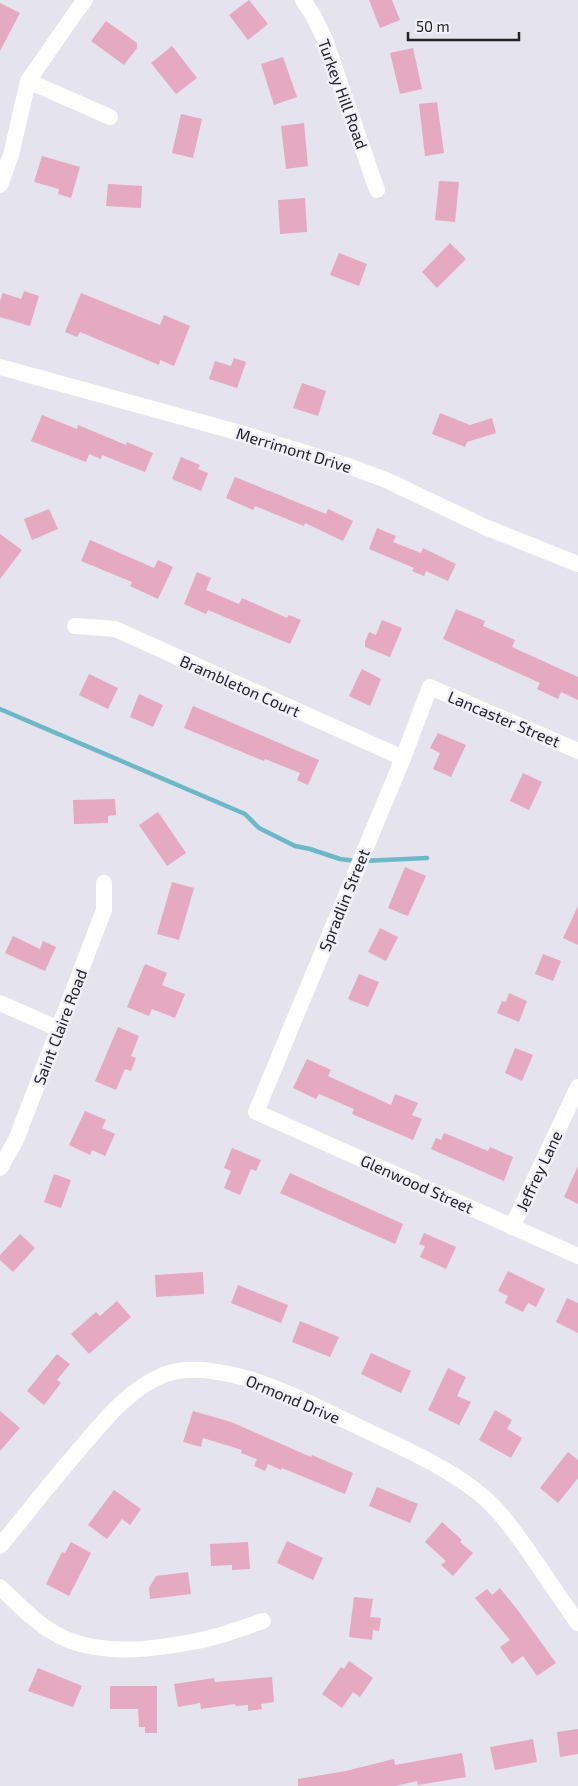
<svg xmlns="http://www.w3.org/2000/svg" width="578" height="1786" font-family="'Exo 2',sans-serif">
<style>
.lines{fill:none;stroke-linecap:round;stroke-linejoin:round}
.stream{stroke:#6cb8c6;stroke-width:4.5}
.building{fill:#e5a9c2}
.minor{stroke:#fff;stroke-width:16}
.labels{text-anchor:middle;stroke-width:5;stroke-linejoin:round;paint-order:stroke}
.street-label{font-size:16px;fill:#242327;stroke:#f2f0fc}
</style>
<rect width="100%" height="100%" fill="#e4e3ee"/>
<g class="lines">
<g class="stream">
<polyline points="0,709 245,814 259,828 295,846 310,849 340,859 356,861"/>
<polyline points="363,861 427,858"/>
</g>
</g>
<g class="building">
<polygon points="249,0 268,24 248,40 229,15"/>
<polygon points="369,0 392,0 400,20 380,28"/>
<polygon points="0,3 20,13 0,51"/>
<polygon points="106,21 137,43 137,48 124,65 91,41"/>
<polygon points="172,46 197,78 176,94 151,63"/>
<polygon points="413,48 422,89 400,94 390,53"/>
<polygon points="283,57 297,97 274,105 261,64"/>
<polygon points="437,102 444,153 425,156 419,104"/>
<polygon points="181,114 202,119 193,158 172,153"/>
<polygon points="304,123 308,166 286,169 281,126"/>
<polygon points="42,156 80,167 71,198 58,194 59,189 34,182"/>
<polygon points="439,181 459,182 455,222 435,220"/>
<polygon points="108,184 142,186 141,208 106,206"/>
<polygon points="305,198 307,232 280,234 278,200"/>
<polygon points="450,243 466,259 437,288 422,272"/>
<polygon points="339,253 367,264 359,286 330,275"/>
<polygon points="24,291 39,296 30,326 0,317 0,301 3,293 21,299"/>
<polygon points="81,293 160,325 164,315 190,326 174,366 160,360 159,365 80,332 77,337 65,332"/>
<polygon points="234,358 246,362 237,388 209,379 215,361 231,366"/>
<polygon points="302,383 326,391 318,416 293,408"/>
<polygon points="440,413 470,425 492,418 496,433 467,442 465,447 432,434"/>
<polygon points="42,415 77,429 78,425 126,445 127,442 153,453 145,472 102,455 101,459 89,454 86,462 31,441"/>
<polygon points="181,457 200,465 198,469 208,473 201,491 172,479"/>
<polygon points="235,477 326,514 328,509 353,521 343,541 305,523 304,526 255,506 253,510 226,498"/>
<polygon points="49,509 58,529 32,540 24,519"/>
<polygon points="377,528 396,536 393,542 421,553 423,548 456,564 448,581 426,571 424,576 412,571 414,568 369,549"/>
<polygon points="0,534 22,550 0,579"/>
<polygon points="90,540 154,568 158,560 173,567 158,599 130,586 132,582 81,561"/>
<polygon points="197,572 211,578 206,590 239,604 242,598 287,618 289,615 301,620 290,644 208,610 206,614 184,604"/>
<polygon points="456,609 485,621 483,626 515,640 512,647 578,677 578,700 561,692 558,699 537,689 540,683 443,639"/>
<polygon points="382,620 402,628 390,657 365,647 365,642 369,632 376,635"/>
<polygon points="362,669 381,679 370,706 349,696"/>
<polygon points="89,674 118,688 108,709 79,695"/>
<polygon points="139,694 163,705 153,727 130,717"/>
<polygon points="193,706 319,760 308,785 297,780 300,773 265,759 264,761 184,728"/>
<polygon points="438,733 466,745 451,777 433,769 440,753 430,748"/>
<polygon points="523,773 542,782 529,810 510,801"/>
<polygon points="115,799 116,815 108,816 108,823 74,824 73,800"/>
<polygon points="158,812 186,853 167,866 139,825"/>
<polygon points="405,867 426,876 408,916 388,908"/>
<polygon points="172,882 194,888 179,940 157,934"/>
<polygon points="578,906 578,945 563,938"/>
<polygon points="380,928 398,937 386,961 368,952"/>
<polygon points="13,936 40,949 43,941 56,947 45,971 5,953"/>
<polygon points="543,954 561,961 553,981 535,974"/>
<polygon points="145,964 167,973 162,985 185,994 175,1018 152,1009 149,1016 127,1007"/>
<polygon points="359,974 379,982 368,1007 348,999"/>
<polygon points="509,993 527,1001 519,1022 497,1013 502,1001 506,1002"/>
<polygon points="118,1027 139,1036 131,1056 136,1058 131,1071 125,1069 116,1090 95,1081"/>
<polygon points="515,1048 533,1055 522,1081 505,1073"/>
<polygon points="307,1059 331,1070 328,1076 391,1105 395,1094 418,1103 412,1115 422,1119 413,1140 352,1114 354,1109 319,1094 316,1099 293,1088"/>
<polygon points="85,1111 106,1120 102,1128 115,1134 105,1156 92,1150 90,1155 69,1145"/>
<polygon points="444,1133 488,1151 490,1147 513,1157 504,1181 431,1149 436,1138 441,1140"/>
<polygon points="232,1148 261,1160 256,1171 251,1169 240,1195 224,1188 231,1171 224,1168"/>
<polygon points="578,1166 578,1204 564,1197"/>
<polygon points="290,1173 403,1224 395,1244 280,1193"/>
<polygon points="54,1174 71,1180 61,1208 44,1202"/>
<polygon points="424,1233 456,1247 446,1269 420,1257 425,1246 419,1244"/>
<polygon points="20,1234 35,1248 13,1272 0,1260 0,1255"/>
<polygon points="508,1271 545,1289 536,1307 528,1303 523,1312 505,1303 508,1296 498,1291"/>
<polygon points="203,1272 204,1294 156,1297 155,1275"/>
<polygon points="238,1285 288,1305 281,1323 231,1303"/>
<polygon points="567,1298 578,1303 578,1333 556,1322"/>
<polygon points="117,1301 131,1317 89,1354 71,1334 96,1312 100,1316"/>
<polygon points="300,1321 339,1337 330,1357 292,1342"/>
<polygon points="371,1353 411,1371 401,1393 361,1374"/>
<polygon points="57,1354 70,1364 57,1380 61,1383 44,1405 27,1391"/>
<polygon points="448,1368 466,1377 457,1396 471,1402 459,1425 428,1410"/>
<polygon points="495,1410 512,1420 507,1429 522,1438 511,1458 479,1440"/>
<polygon points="0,1411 20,1428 0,1451"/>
<polygon points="193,1411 231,1422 311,1457 312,1455 353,1473 345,1494 282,1468 281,1470 268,1464 265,1471 254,1466 257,1459 241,1453 242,1450 203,1438 201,1447 183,1442"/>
<polygon points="568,1452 578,1460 578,1478 558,1503 540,1488"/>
<polygon points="377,1487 418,1504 410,1523 369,1506"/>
<polygon points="114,1490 141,1509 130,1525 122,1519 107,1539 88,1525"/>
<polygon points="442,1522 462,1540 460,1542 473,1553 453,1576 441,1565 446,1561 425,1542"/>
<polygon points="287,1541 323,1558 313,1580 277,1563"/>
<polygon points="71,1542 91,1553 69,1596 46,1584 62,1552 65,1553"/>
<polygon points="248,1542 250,1569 232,1570 232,1565 211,1566 210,1544"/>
<polygon points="188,1572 191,1594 150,1599 149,1588 156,1576"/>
<polygon points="500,1588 519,1612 556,1663 537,1676 523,1656 512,1664 500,1647 510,1640 475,1598 487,1589 492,1595"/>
<polygon points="354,1597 373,1599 370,1617 381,1618 379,1631 373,1630 372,1640 349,1637"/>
<polygon points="349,1661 373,1678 360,1697 353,1692 342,1708 322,1694 341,1667 344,1669"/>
<polygon points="38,1668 82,1686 73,1707 28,1691"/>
<polygon points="272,1677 274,1702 261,1704 262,1709 248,1711 248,1705 236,1706 235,1704 201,1709 200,1703 178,1707 174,1684 214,1678 215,1682"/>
<polygon points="110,1686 157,1686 157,1733 145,1733 145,1727 139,1727 138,1709 110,1709"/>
<polygon points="578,1729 578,1754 560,1757 557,1732"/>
<polygon points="533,1739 537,1762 495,1770 490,1747"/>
<polygon points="462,1753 466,1777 418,1785 417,1781 395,1786 298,1786 298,1779 346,1771 394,1759 395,1765"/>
</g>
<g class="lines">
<g class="minor">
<polyline points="303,0 313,15 325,40 377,190"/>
<polyline points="28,81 110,117"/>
<polyline points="0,185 11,155 28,81 73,16 85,0"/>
<polyline points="0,367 244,434 348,466 386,480 485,527 578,564"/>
<polyline points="75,626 115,629 403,758"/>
<polyline points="578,751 430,687 403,758 256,1112 578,1256"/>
<polyline points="0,1003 59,1029"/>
<polyline points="0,1168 16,1140 104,910 104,883"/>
<polyline points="512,1227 578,1087"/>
<path d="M0 1546C28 1512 55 1477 84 1444 107 1417 130 1389 163 1375 186 1366 210 1370 233 1375 273 1383 321 1409 359 1427 402 1448 454 1469 489 1502 505 1517 518 1537 531 1555 547 1578 562 1601 578 1623"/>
<path d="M0 1587C20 1606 40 1628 66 1639 106 1656 156 1649 197 1641 219 1637 242 1628 263 1621"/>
</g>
</g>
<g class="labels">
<g class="street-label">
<text transform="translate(343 94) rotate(70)" y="6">Turkey Hill Road</text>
<text transform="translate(294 450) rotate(17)" y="6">Merrimont Drive</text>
<text transform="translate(240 686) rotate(24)" y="6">Brambleton Court</text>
<text transform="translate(504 719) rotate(23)" y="6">Lancaster Street</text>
<text transform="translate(344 900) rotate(-68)" y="6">Spradlin Street</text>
<text transform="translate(60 1027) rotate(-69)" y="6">Saint Claire Road</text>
<text transform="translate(539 1171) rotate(-65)" y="6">Jeffrey Lane</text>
<text transform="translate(417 1184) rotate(24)" y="6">Glenwood Street</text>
<text transform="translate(293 1399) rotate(23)" y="6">Ormond Drive</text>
</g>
</g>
<path d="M408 32v8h111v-8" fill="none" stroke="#242327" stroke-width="2.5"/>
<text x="416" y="32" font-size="15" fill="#242327" stroke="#f2f0fc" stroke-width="4" paint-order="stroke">50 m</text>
</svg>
